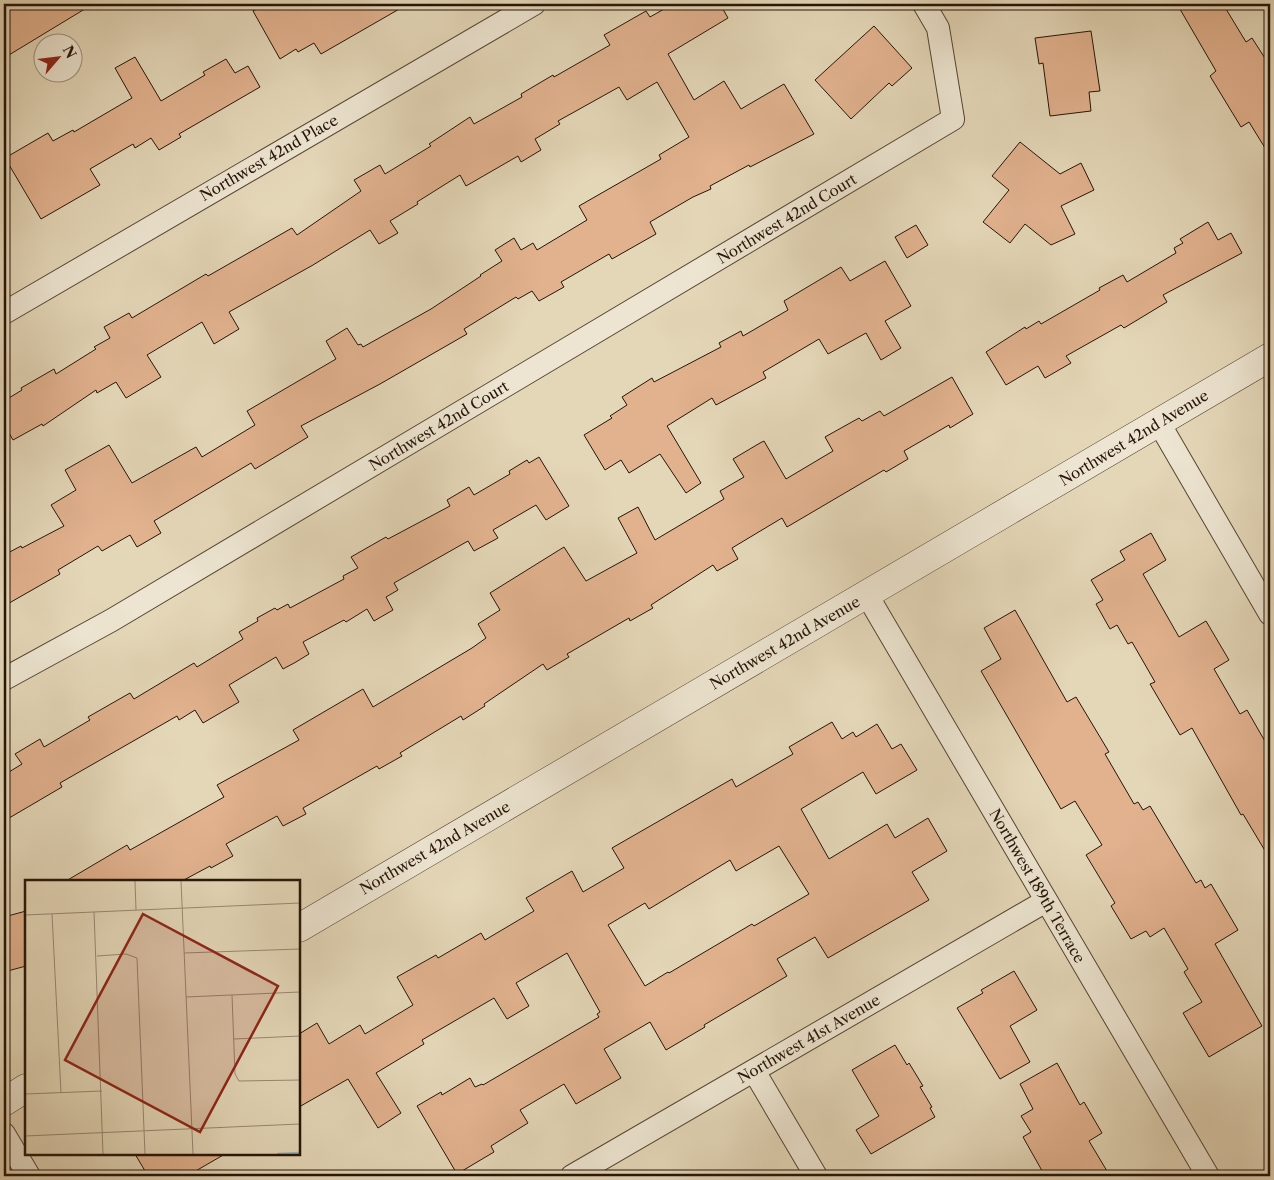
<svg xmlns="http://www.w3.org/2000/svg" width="1274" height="1180" font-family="'Libre Caslon Text',serif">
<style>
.building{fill:#e2b28f;stroke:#251508;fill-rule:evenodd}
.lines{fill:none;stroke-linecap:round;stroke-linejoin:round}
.minor-casing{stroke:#554634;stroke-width:24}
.tertiary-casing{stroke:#554634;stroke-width:29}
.minor{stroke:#ede5d1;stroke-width:22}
.tertiary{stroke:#ede5d1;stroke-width:28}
.labels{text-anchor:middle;stroke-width:4;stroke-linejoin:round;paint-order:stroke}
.street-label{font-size:15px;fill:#251508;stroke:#ede5d1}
.inset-river{fill:none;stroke:#99b7b9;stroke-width:2.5}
.inset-road{fill:none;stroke:#988972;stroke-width:1}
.view{fill:#8f2418;fill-opacity:0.15;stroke:#8f2418;stroke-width:2.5}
.inset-edge{fill:none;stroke:#251508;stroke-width:2.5}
</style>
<rect width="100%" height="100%" fill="#e4d7b8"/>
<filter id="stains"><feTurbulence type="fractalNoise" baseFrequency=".004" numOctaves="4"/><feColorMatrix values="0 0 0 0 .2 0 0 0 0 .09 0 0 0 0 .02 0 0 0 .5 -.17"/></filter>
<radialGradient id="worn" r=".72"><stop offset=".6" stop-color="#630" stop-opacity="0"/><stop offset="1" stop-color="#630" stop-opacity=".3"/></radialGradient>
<g class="building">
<polygon points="4,4 93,4 4,58"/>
<polygon points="266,4 408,4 321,54 314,43 298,52 296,49 280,59 253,11"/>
<polygon points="673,4 720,4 728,18 668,54 694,100 724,81 741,109 784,84 814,134 750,167 749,165 710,186 711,189 693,197 650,222 656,234 612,259 609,254 561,282 564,287 539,301 532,291 518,299 516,297 464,329 467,334 380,384 301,426 308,437 255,469 251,463 154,521 161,533 137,547 130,535 102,551 98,546 58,570 60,574 4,606 4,555 21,546 22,548 64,526 51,505 76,490 65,470 109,445 132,483 196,447 202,457 255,425 247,411 336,359 326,341 347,328 358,345 361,344 363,347 431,309 481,276 480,275 502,261 495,250 514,238 521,250 533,243 537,250 587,220 579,206 661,159 659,155 689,137 657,82 627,100 619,87 558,121 560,124 535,139 541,150 521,162 518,156 466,186 460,175 417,202 418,204 390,221 398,233 379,244 370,230 313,265 229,312 239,329 214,344 202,322 147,355 161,377 126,398 116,382 97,393 96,390 43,426 42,424 13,440 4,424 4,401 22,390 21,388 54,369 56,374 96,349 94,347 110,338 104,327 129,313 132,318 206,274 208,276 292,228 297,235 361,191 354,180 380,165 385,174 431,146 429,144 470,117 474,124 522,97 521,94 553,75 554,77 610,45 604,35 646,11 650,17"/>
<polygon points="1177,4 1223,4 1246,42 1252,38 1270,66 1270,156 1249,122 1241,127 1210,76 1216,71"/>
<polygon points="874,26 912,68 892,86 889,83 851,119 815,80"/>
<polygon points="1091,31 1100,91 1089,92 1091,111 1050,116 1043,63 1039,64 1035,38"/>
<polygon points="135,57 161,101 205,75 203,72 226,59 235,73 248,66 260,87 179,134 181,137 159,150 151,138 135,148 133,144 90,169 100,185 41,219 5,158 48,133 53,141 73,130 74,132 132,98 115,68"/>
<polygon points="1020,142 1060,174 1081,163 1094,190 1061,206 1075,234 1051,245 1025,224 1010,243 983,222 1009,190 992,176"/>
<polygon points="1208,222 1218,240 1231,233 1242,253 1163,295 1167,302 1124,328 1121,325 1066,356 1071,363 1045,378 1038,366 1006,385 986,352 1025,327 1026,329 1039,321 1041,324 1100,290 1099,288 1123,275 1127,282 1176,253 1174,248 1183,243 1180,239"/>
<polygon points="916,225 928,245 907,258 895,237"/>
<polygon points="885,261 911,306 885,321 901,348 881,360 866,333 828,354 819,339 763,372 766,378 716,405 712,398 667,426 701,483 686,493 660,454 629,473 621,460 605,470 584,435 612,418 610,416 627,405 622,397 652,378 654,382 721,347 719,343 741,331 743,336 788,310 784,301 841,267 850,281"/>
<polygon points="952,377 973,414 950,428 949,425 904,451 908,459 886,472 884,470 787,527 782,518 732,548 738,559 717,571 713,565 651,605 653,608 630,621 629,618 567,654 569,657 547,670 543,664 484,704 485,706 463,720 461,716 400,753 402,756 379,769 377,766 303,808 306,814 283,826 277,816 226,844 233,856 211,868 210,866 182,881 66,881 127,845 130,850 224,797 217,785 299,740 293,730 363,689 373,707 472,648 486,638 478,624 500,610 490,593 564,547 586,581 637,553 618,518 638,507 655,540 724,499 720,491 744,477 733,459 760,443 764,441 786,479 833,451 825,437 859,418 862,421 880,411 884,416"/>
<polygon points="539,457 569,506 546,520 536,505 493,530 498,538 474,551 468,541 394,583 398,590 386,597 393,610 374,621 367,609 346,622 344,620 303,642 309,654 296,662 283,669 276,657 229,685 239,702 203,723 195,710 179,720 177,716 60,783 62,787 4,821 4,775 22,764 15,754 40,739 44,747 90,720 88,717 130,693 134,699 194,663 197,667 243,639 239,632 258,621 257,618 275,608 277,610 288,604 290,608 344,579 343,576 358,568 351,557 386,537 388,539 450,506 447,500 469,487 474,495 510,474 509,471 527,460 529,463"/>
<polygon points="1151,533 1166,560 1143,574 1179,637 1206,621 1229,660 1214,669 1240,714 1247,710 1270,750 1270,859 1243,814 1241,815 1192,728 1180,735 1150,684 1155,682 1132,642 1128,644 1117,625 1110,629 1096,604 1103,600 1091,580 1125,560 1120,551"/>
<polygon points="1015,610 1067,702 1076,697 1109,752 1105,754 1134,804 1138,802 1143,810 1150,806 1196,883 1201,880 1205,888 1211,884 1238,930 1215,944 1262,1026 1209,1057 1183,1013 1202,1002 1184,972 1188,969 1164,928 1150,937 1146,931 1131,939 1111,906 1115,903 1086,855 1102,845 1075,801 1061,809 981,671 1001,659 984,628"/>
<path d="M832 722 842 739 853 732 856 737 877 724 892 749 901 744 917 770 876 794 863 772 801 809 829 859 887 824 895 838 928 818 947 851 912 872 929 900 828 958 815 937 777 959 787 976 704 1025 705 1027 666 1050 650 1022 604 1049 621 1078 576 1104 564 1084 520 1110 528 1123 491 1146 494 1152 457 1174 417 1106 441 1092 442 1095 470 1078 475 1087 482 1084 483 1085 599 1017 597 1014 600 1012 567 953 516 983 529 1006 507 1019 494 998 422 1040 424 1044 376 1073 401 1113 378 1128 348 1079 299 1107V1034L317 1023 329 1044 360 1025 365 1034 413 1005 397 977 436 955 438 958 481 933 485 940 534 911 526 898 572 871 583 892 624 868 612 848 732 779 736 787 793 754 789 747ZM779 846 809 894 754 926 752 924 669 973 668 972 645 986 608 925 645 903 649 909 730 860 736 871Z"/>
<polygon points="26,911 26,966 4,972 4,917"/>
<polygon points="1014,971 1037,1010 1010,1026 1030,1062 1000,1079 957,1008 983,993 981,990"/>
<polygon points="895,1045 907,1065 909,1063 923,1086 920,1087 932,1107 930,1108 935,1117 871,1154 856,1130 879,1116 852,1070"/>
<polygon points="1057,1063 1080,1105 1084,1102 1102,1133 1089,1141 1110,1176 1045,1176 1023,1137 1031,1132 1021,1116 1033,1109 1020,1084"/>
<polygon points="135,1154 225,1154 187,1176 148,1176"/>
</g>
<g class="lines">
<defs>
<g id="minor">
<polyline points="4,313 534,4"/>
<polyline points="1159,423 1270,614"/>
<polyline points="867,595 1208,1176"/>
<polyline points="4,679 112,620 953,119 938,28 924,4"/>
<polyline points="754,1071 816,1176"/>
<polyline points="4,1134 29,1176"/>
<polyline points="572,1176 1046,901"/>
</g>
<g id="tertiary">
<polyline points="299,928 1270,357"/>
<polyline points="4,1102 26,1088"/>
</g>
</defs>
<use href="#minor" class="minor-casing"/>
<use href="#tertiary" class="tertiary-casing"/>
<use href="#minor" class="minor"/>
<use href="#tertiary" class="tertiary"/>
</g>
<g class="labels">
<g class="street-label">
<text transform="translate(269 158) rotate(-30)" y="5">Northwest 42nd Place</text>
<text transform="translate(787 219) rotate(-31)" y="5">Northwest 42nd Court</text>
<text transform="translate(439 426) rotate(-31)" y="5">Northwest 42nd Court</text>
<text transform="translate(1134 438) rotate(-31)" y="5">Northwest 42nd Avenue</text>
<text transform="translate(785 643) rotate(-30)" y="5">Northwest 42nd Avenue</text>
<text transform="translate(435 848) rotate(-30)" y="5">Northwest 42nd Avenue</text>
<text transform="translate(1037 886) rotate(60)" y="5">Northwest 189th Terrace</text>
<text transform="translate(809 1039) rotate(-30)" y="5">Northwest 41st Avenue</text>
</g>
</g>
<g transform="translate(25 880)">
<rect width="275" height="275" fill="#e4d7b8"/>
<path class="inset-river" d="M252 274 275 273"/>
<path class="inset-road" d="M110 1 111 30M156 1 168 274M69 32 78 274M27 34 36 213M0 35 275 23M159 73 275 69M72 76 101 74 112 78 120 274M207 115 210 194 214 201 275 200M161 117 275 112M209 159 275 156M0 214 77 211M0 256 275 244"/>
<path class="view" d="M118 34 253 106 175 252 40 180Z"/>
<rect width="275" height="275" class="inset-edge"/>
</g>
<rect width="1274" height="1180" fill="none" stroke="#e4d7b8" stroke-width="20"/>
<rect x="5" y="5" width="1264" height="1170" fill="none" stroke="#251508" stroke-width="2.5"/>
<rect x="10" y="10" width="1254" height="1160" fill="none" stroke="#251508"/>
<g transform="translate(58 58) rotate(62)"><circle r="24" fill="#ede5d1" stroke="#9d9281"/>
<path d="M0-4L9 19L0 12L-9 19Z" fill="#8f2418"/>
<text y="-8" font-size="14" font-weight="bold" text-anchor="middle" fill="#251508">N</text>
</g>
<rect width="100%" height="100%" filter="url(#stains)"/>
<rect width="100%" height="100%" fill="url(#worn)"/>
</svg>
